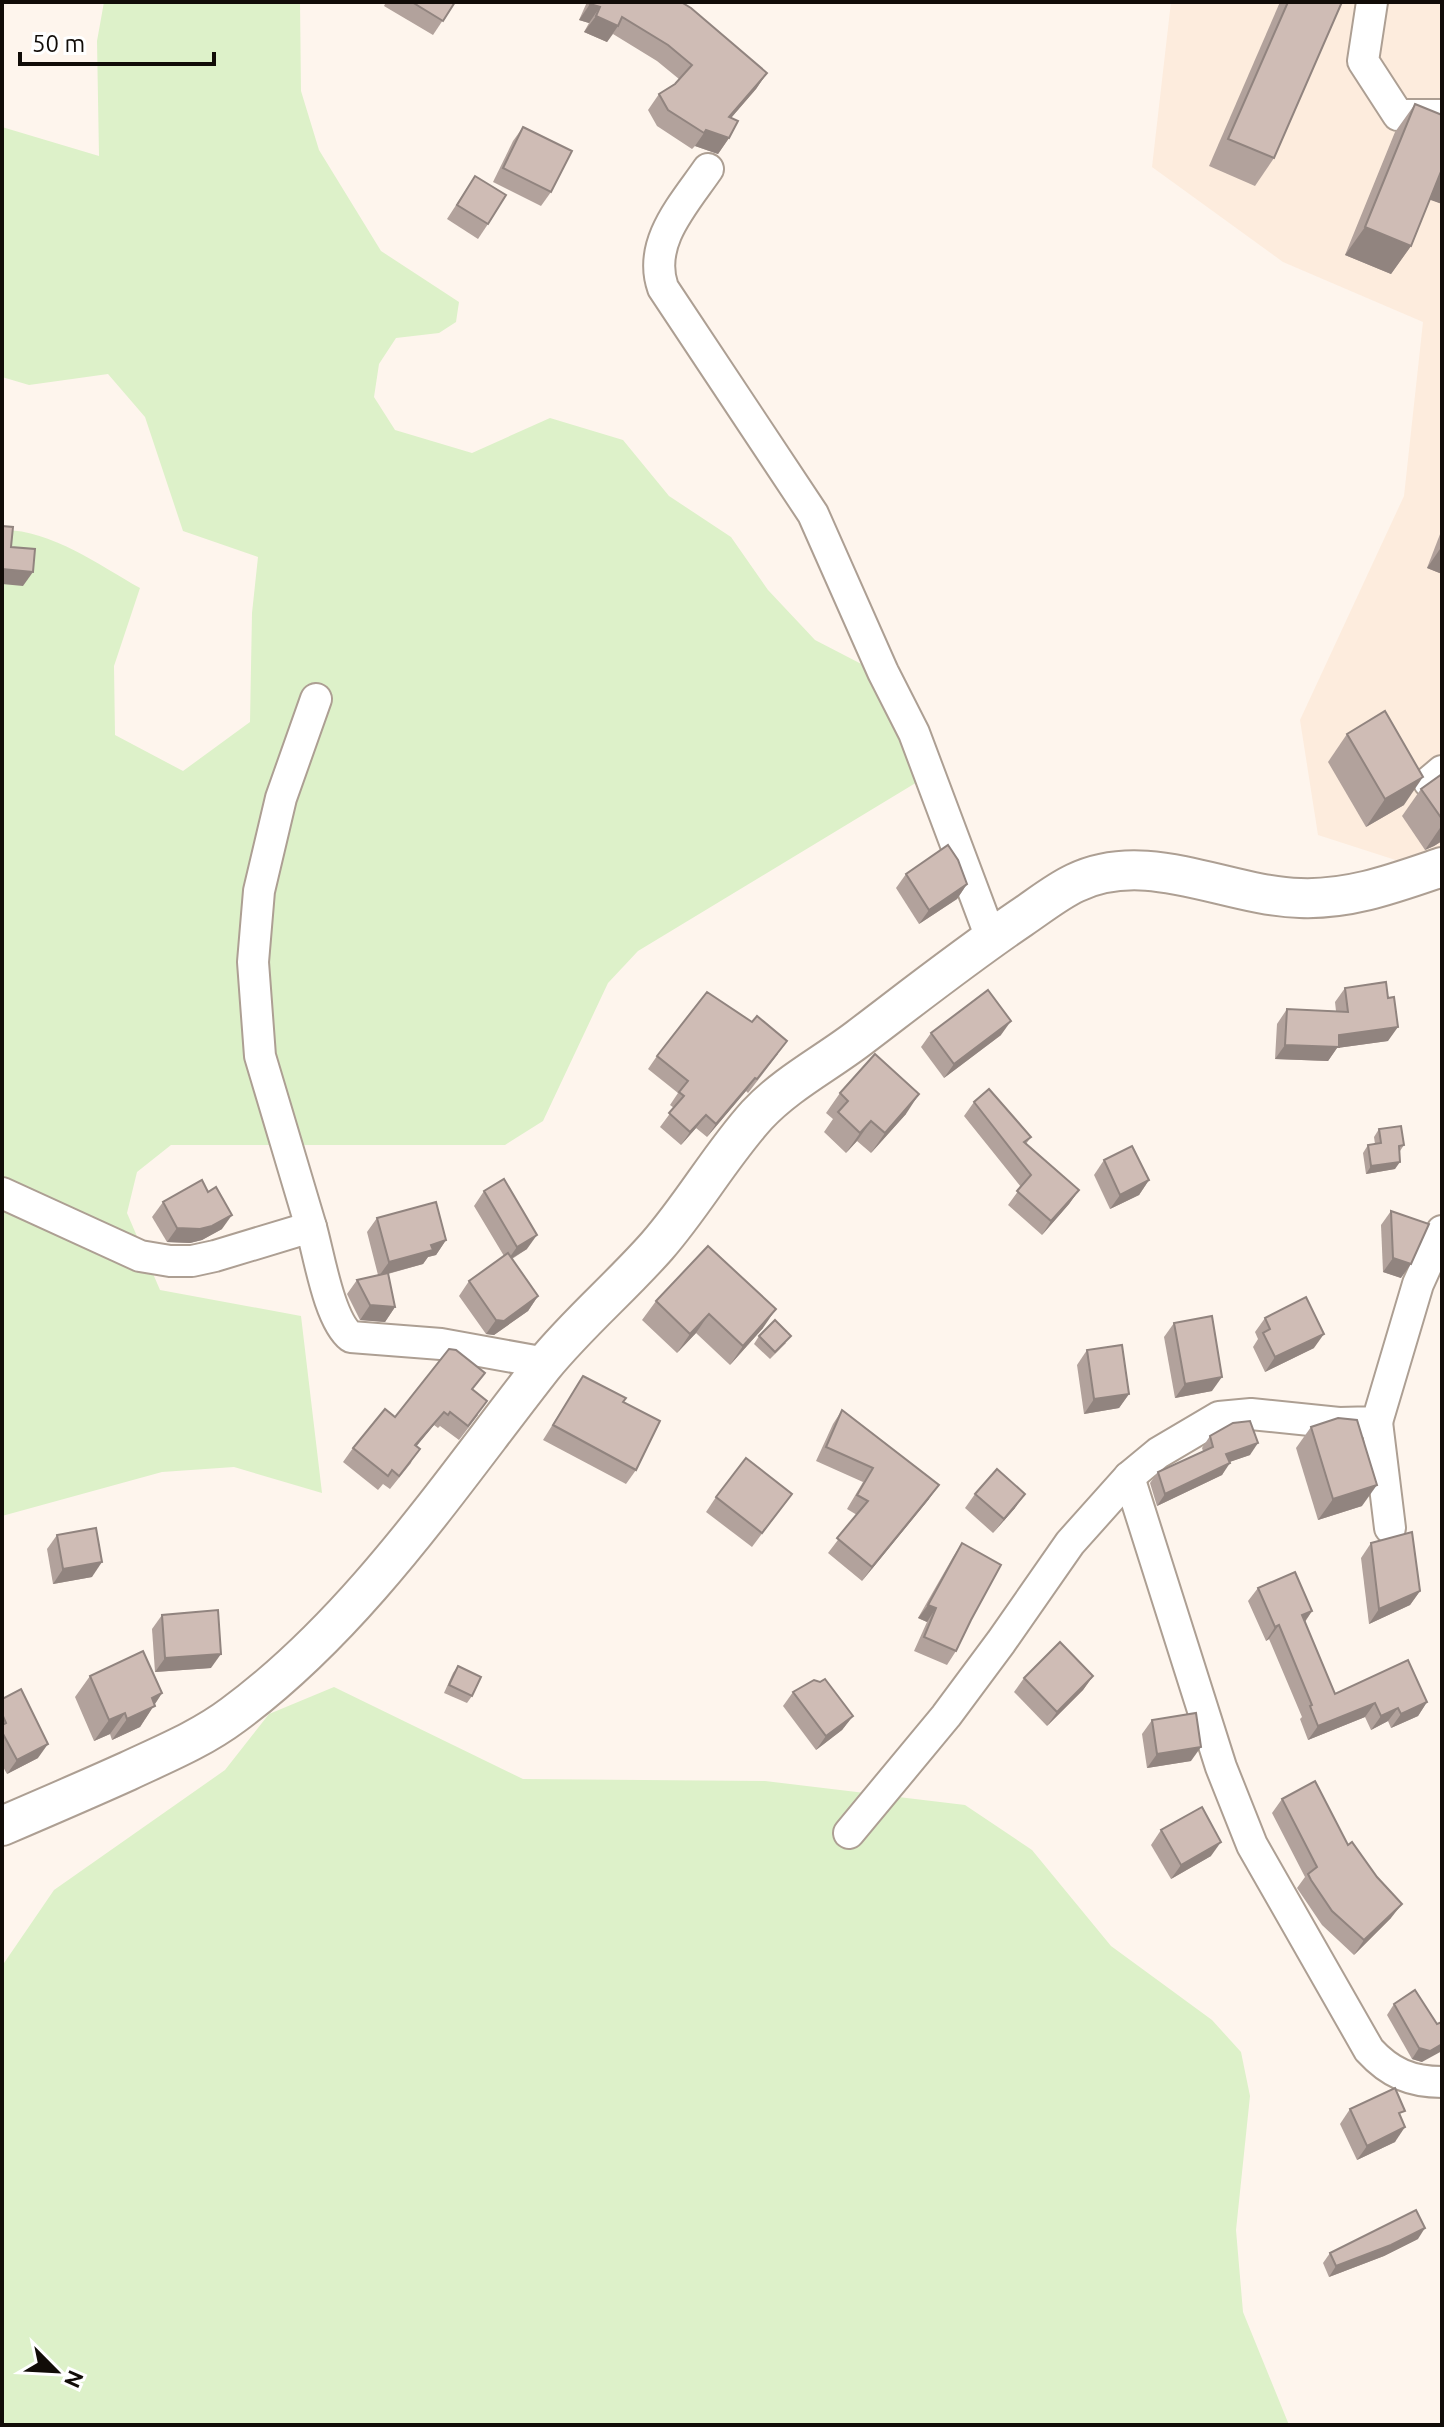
<svg xmlns="http://www.w3.org/2000/svg" width="1444" height="2427" font-family="Ubuntu,sans-serif">
<style>
.built{fill:#fdecdd}
.green{fill:#ddf1c9}
.lines{fill:none;stroke-linecap:round;stroke-linejoin:round}
.minor-casing{stroke:#ad9f93;stroke-width:34}
.tertiary-casing{stroke:#ad9f93;stroke-width:42}
.minor{stroke:#fff;stroke-width:30}
.tertiary{stroke:#fff;stroke-width:38}
.wall{fill:#b2a29c}
.shaded-wall{fill:#91847f}
.building{fill:#cfbcb5;stroke:#91847f;stroke-width:2}
</style>
<rect width="100%" height="100%" fill="#fef5ed"/>
<polygon class="built" points="1171,2 1442,2 1442,849 1411,865 1318,835 1300,720 1404,496 1423,322 1283,262 1152,167"/>
<g class="green">
<path d="M104 2H300L301 91 319 150 381 251 459 302 456 322 439 333 396 338 379 364 374 397 395 430 472 453 550 418 623 440 669 496 731 537 768 590 815 640 873 670 899 702 929 729 942 767 638 951 608 983 543 1121 505 1145H171L137 1172 127 1213 160 1290 301 1316 322 1493 234 1467 162 1472 2 1516V530C50 529 99 565 140 588L114 666 115 735 183 771 250 722 252 613 258 557 183 531 145 417 108 374 29 385 2 377V127L99 156 97 41Z"/>
<polygon points="334,1687 523,1779 765,1781 965,1805 1032,1850 1111,1946 1212,2020 1241,2052 1250,2096 1236,2230 1243,2312 1289,2425 2,2425 2,1966 54,1890 225,1770 269,1714"/>
</g>
<g class="lines">
<defs>
<g id="minor">
<polyline points="1372,2 1363,61 1398,115 1442,115"/>
<path d="M708 169C684 204 647 243 663 288L813 514 883 672 914 733 991 938"/>
<polyline points="1429,782 1442,771"/>
<path d="M2 1193 140 1256 170 1261H192L215 1256 311 1227C319 1255 329 1320 351 1337L441 1344 546 1363"/>
<polyline points="311,1227 260,1056 253,962 259,891 281,798 316,699"/>
<polyline points="1377,1422 1390,1528"/>
<path d="M1129 1477 1221 1767 1252 1845 1369 2050C1390 2073 1411 2082 1442 2082"/>
<polyline points="849,1833 946,1716 1001,1642 1070,1543 1129,1477 1158,1453 1219,1417 1251,1414 1339,1423 1377,1422 1418,1284 1442,1231"/>
</g>
<path id="tertiary" d="M2 1826C44 1808 86 1790 128 1771 164 1754 201 1739 233 1715 358 1623 448 1487 543 1366 578 1323 620 1288 657 1246 693 1205 720 1156 757 1115 787 1083 825 1064 859 1038 913 997 965 956 1021 918 1039 906 1056 892 1075 883 1147 848 1226 896 1300 898 1350 900 1395 883 1442 867"/>
</defs>
<use href="#minor" class="minor-casing"/>
<use href="#tertiary" class="tertiary-casing"/>
<use href="#minor" class="minor"/>
<use href="#tertiary" class="tertiary"/>
</g>
<g class="wall">
<polygon points="386,2 455,2 433,35 384,6"/>
<polygon points="587,2 681,2 767,73 756,89 731,118 729,138 718,154 695,146 692,149 657,126 648,110 659,94 675,84 679,79 657,61 613,34 607,42 584,32 589,23 579,20"/>
<polygon points="1280,2 1342,2 1274,158 1255,186 1209,166"/>
<polygon points="1415,104 1442,115 1442,204 1430,199 1411,246 1391,274 1345,255 1395,132"/>
<polygon points="523,127 551,192 541,206 493,182 513,141"/>
<polygon points="475,176 488,224 478,239 447,219"/>
<polygon points="1442,529 1442,574 1427,568"/>
<polygon points="1347,734 1404,805 1366,827 1328,762"/>
<polygon points="1442,774 1442,841 1434,846 1425,850 1402,816 1421,789"/>
<polygon points="906,874 967,884 957,899 919,924 896,888"/>
<polygon points="1345,988 1388,1041 1337,1048 1328,1061 1275,1059 1277,1024 1287,1009 1336,1011 1335,1002"/>
<polygon points="931,1033 1001,1035 944,1078 921,1047"/>
<polygon points="778,1054 748,1093 746,1091 707,1137 696,1128 681,1145 660,1127 674,1108 670,1105 678,1093 648,1069 657,1056"/>
<polygon points="840,1093 906,1114 871,1153 857,1141 846,1153 824,1132 833,1119 826,1113"/>
<polygon points="974,1102 1031,1137 1026,1144 1079,1190 1069,1204 1042,1235 1008,1205 1021,1187 964,1116"/>
<polygon points="1379,1129 1404,1145 1400,1151 1395,1169 1366,1174 1363,1153 1368,1145 1375,1144 1374,1137"/>
<polygon points="1104,1160 1149,1180 1139,1195 1110,1209 1094,1175"/>
<polygon points="484,1191 527,1249 512,1259 538,1296 528,1311 494,1335 486,1334 459,1296 469,1281 504,1256 474,1206"/>
<polygon points="163,1202 222,1229 202,1240 190,1243 167,1242 152,1217"/>
<polygon points="1391,1211 1401,1278 1383,1272 1381,1225"/>
<polygon points="377,1218 446,1240 436,1255 428,1257 423,1264 388,1274 395,1307 385,1322 360,1320 347,1294 357,1280 378,1275 367,1232"/>
<polygon points="656,1301 763,1328 730,1365 696,1333 677,1353 642,1320"/>
<polygon points="1265,1318 1314,1348 1265,1372 1253,1347 1258,1339 1255,1332"/>
<polygon points="1174,1323 1212,1391 1175,1398 1164,1337"/>
<polygon points="759,1336 786,1343 770,1359 754,1344"/>
<polygon points="1087,1350 1129,1394 1119,1408 1084,1414 1077,1365"/>
<polygon points="583,1376 623,1402 636,1470 626,1484 543,1440"/>
<polygon points="473,1390 478,1415 459,1440 440,1426 438,1428 434,1425 416,1446 411,1463 390,1489 383,1484 378,1490 343,1462 353,1448 395,1417"/>
<polygon points="842,1410 929,1499 862,1581 828,1553 857,1515 847,1509 863,1482 816,1461 833,1424"/>
<polygon points="1311,1427 1362,1506 1318,1520 1296,1448"/>
<polygon points="1210,1436 1250,1455 1229,1462 1222,1475 1157,1506 1150,1483 1158,1472 1203,1451 1202,1448"/>
<polygon points="792,1494 752,1547 706,1512 716,1497"/>
<polygon points="975,1494 1015,1508 993,1533 965,1508"/>
<polygon points="57,1535 92,1577 53,1584 47,1549"/>
<polygon points="962,1543 971,1620 956,1651 947,1665 914,1651 927,1622 918,1618 953,1557"/>
<polygon points="1371,1543 1420,1591 1410,1605 1369,1624 1361,1558"/>
<polygon points="1258,1588 1312,1611 1305,1622 1335,1694 1427,1702 1418,1716 1391,1728 1388,1721 1371,1730 1365,1717 1308,1740 1300,1719 1302,1717 1269,1639 1266,1641 1248,1601"/>
<polygon points="162,1615 211,1668 155,1672 152,1629"/>
<polygon points="458,1666 472,1696 467,1703 444,1693 453,1673"/>
<polygon points="90,1676 162,1693 140,1727 112,1740 110,1734 94,1741 75,1697"/>
<polygon points="1093,1676 1083,1690 1047,1726 1014,1692 1024,1678"/>
<polygon points="793,1692 853,1716 842,1730 816,1750 783,1706"/>
<polygon points="2,1699 38,1758 7,1774 2,1765"/>
<polygon points="1152,1720 1191,1761 1147,1768 1142,1734"/>
<polygon points="1282,1799 1348,1845 1391,1918 1354,1955 1322,1925 1297,1888 1305,1877 1272,1813"/>
<polygon points="1161,1830 1211,1856 1171,1879 1151,1845"/>
<polygon points="1394,2004 1437,2024 1422,2062 1412,2059 1387,2015"/>
<polygon points="1350,2109 1401,2117 1395,2142 1357,2160 1340,2124"/>
<polygon points="1418,2239 1384,2256 1329,2277 1323,2263 1330,2253"/>
</g>
<g class="shaded-wall">
<polygon points="590,4 600,7 589,23 579,20"/>
<polygon points="596,16 618,26 607,42 584,32"/>
<polygon points="767,73 756,89 718,133 729,117"/>
<polygon points="706,130 729,138 718,154 695,146"/>
<polygon points="1442,169 1442,204 1422,197"/>
<polygon points="1365,227 1411,246 1391,274 1345,255"/>
<polygon points="1442,546 1442,574 1427,568"/>
<polygon points="2,569 33,572 23,586 2,584"/>
<polygon points="1423,777 1404,805 1366,827 1385,799"/>
<polygon points="1442,825 1442,841 1434,846 1425,850"/>
<polygon points="967,884 957,899 919,924 929,910"/>
<polygon points="1011,1021 1001,1035 944,1078 954,1064"/>
<polygon points="1398,1027 1388,1041 1337,1048 1328,1061 1275,1059 1285,1045 1339,1035"/>
<polygon points="755,1078 746,1091 707,1137 716,1124"/>
<polygon points="919,1094 906,1114 871,1153 885,1133"/>
<polygon points="706,1115 696,1128 681,1145 690,1132"/>
<polygon points="871,1121 857,1141 846,1153 860,1133"/>
<polygon points="1400,1162 1395,1169 1366,1174 1371,1166"/>
<polygon points="1149,1180 1139,1195 1110,1209 1120,1195"/>
<polygon points="1079,1190 1069,1204 1042,1235 1051,1221"/>
<polygon points="232,1215 222,1229 202,1240 190,1243 167,1242 177,1228"/>
<polygon points="537,1235 527,1249 507,1261 517,1247"/>
<polygon points="446,1240 436,1255 428,1257 423,1264 379,1276 389,1262 431,1245"/>
<polygon points="1393,1258 1411,1264 1401,1278 1383,1272"/>
<polygon points="538,1296 528,1311 494,1335 486,1334 496,1320"/>
<polygon points="370,1305 395,1307 385,1322 360,1320"/>
<polygon points="776,1309 763,1328 730,1365 743,1346"/>
<polygon points="709,1314 696,1333 677,1353 690,1334"/>
<polygon points="1324,1334 1314,1348 1265,1372 1275,1357"/>
<polygon points="1222,1377 1212,1391 1175,1398 1185,1384"/>
<polygon points="1129,1394 1119,1408 1084,1414 1094,1399"/>
<polygon points="444,1412 434,1425 406,1459 415,1445"/>
<polygon points="1258,1443 1250,1455 1218,1466 1226,1454"/>
<polygon points="1230,1463 1222,1475 1157,1506 1165,1494"/>
<polygon points="939,1485 929,1499 862,1581 872,1567"/>
<polygon points="1377,1485 1362,1506 1318,1520 1333,1499"/>
<polygon points="1025,1494 1015,1508 993,1533 1004,1519"/>
<polygon points="102,1562 92,1577 53,1584 63,1569"/>
<polygon points="1420,1591 1410,1605 1369,1624 1379,1609"/>
<polygon points="928,1605 936,1608 927,1622 918,1618"/>
<polygon points="1312,1611 1303,1624 1302,1615"/>
<polygon points="1279,1625 1269,1639 1266,1641 1275,1627"/>
<polygon points="221,1654 211,1668 155,1672 165,1658"/>
<polygon points="1093,1676 1083,1690 1047,1726 1057,1712"/>
<polygon points="162,1693 140,1727 112,1740 127,1719 152,1698"/>
<polygon points="1427,1702 1418,1716 1391,1728 1401,1714"/>
<polygon points="1375,1703 1365,1717 1308,1740 1318,1726"/>
<polygon points="1398,1708 1388,1721 1371,1730 1381,1716"/>
<polygon points="125,1713 110,1734 94,1741 109,1720"/>
<polygon points="853,1716 842,1730 816,1750 826,1736"/>
<polygon points="48,1744 38,1758 7,1774 17,1760"/>
<polygon points="1201,1747 1191,1761 1147,1768 1157,1754"/>
<polygon points="1221,1842 1211,1856 1171,1879 1181,1865"/>
<polygon points="1402,1904 1391,1918 1354,1955 1364,1940"/>
<polygon points="1442,2044 1442,2051 1422,2062 1412,2059 1419,2048"/>
<polygon points="1405,2127 1395,2142 1357,2160 1367,2146"/>
<polygon points="1425,2228 1418,2239 1384,2256 1329,2277 1336,2266"/>
</g>
<g class="building">
<polygon points="412,2 455,2 443,21"/>
<polygon points="591,2 681,2 691,8 767,73 729,117 738,121 729,138 706,130 704,133 668,110 659,94 675,84 692,65 668,45 622,17 618,26 596,16 600,7 590,4"/>
<polygon points="1288,2 1342,2 1274,158 1228,139"/>
<polygon points="1415,104 1442,115 1442,169 1411,246 1365,227"/>
<polygon points="523,127 572,151 551,192 503,168"/>
<polygon points="475,176 506,195 488,224 457,205"/>
<polygon points="2,526 13,527 11,547 35,549 33,572 2,569"/>
<polygon points="1385,711 1423,777 1385,799 1347,734"/>
<polygon points="1442,774 1442,819 1421,789"/>
<polygon points="948,845 958,860 967,884 929,910 906,874"/>
<polygon points="1386,982 1388,998 1394,997 1398,1027 1339,1035 1339,1047 1285,1045 1287,1009 1348,1012 1345,988"/>
<polygon points="988,990 1011,1021 954,1064 931,1033"/>
<polygon points="707,992 752,1022 757,1016 787,1041 757,1079 755,1078 716,1124 706,1115 690,1132 669,1113 684,1096 679,1092 688,1081 657,1056"/>
<polygon points="875,1054 919,1094 885,1133 871,1121 860,1133 838,1112 848,1101 840,1093"/>
<polygon points="989,1089 1031,1137 1024,1142 1079,1190 1051,1221 1017,1191 1031,1175 974,1102"/>
<polygon points="1401,1126 1404,1145 1399,1146 1400,1162 1371,1166 1368,1145 1381,1143 1379,1129"/>
<polygon points="1132,1146 1149,1180 1120,1195 1104,1160"/>
<polygon points="504,1179 537,1235 517,1247 484,1191"/>
<polygon points="202,1180 208,1192 216,1187 232,1215 212,1226 200,1229 177,1228 163,1202"/>
<polygon points="436,1202 446,1240 431,1245 433,1250 389,1262 377,1218"/>
<polygon points="1391,1211 1429,1224 1411,1264 1393,1258"/>
<polygon points="708,1246 776,1309 743,1346 709,1314 690,1334 656,1301"/>
<polygon points="508,1253 538,1296 504,1321 496,1320 469,1281"/>
<polygon points="388,1273 395,1307 370,1305 357,1280"/>
<polygon points="1306,1297 1324,1334 1275,1357 1263,1333 1270,1329 1265,1318"/>
<polygon points="1212,1316 1222,1377 1185,1384 1174,1323"/>
<polygon points="775,1320 791,1336 775,1352 759,1336"/>
<polygon points="1122,1345 1129,1394 1094,1399 1087,1350"/>
<polygon points="449,1349 456,1350 485,1373 472,1389 487,1401 468,1426 450,1412 448,1415 444,1412 415,1445 420,1449 399,1476 392,1470 388,1476 353,1448 385,1409 395,1417"/>
<polygon points="583,1376 626,1398 623,1402 660,1421 636,1470 553,1425"/>
<polygon points="842,1410 939,1485 872,1567 837,1538 868,1501 857,1495 873,1468 826,1447"/>
<polygon points="1338,1418 1357,1420 1377,1485 1333,1499 1311,1427"/>
<polygon points="1250,1421 1258,1443 1226,1454 1230,1463 1165,1494 1158,1472 1213,1447 1210,1436 1233,1423"/>
<polygon points="746,1458 792,1494 762,1533 716,1497"/>
<polygon points="997,1469 1025,1494 1004,1519 975,1494"/>
<polygon points="96,1528 102,1562 63,1569 57,1535"/>
<polygon points="1412,1532 1420,1591 1379,1609 1371,1543"/>
<polygon points="962,1543 1001,1565 971,1620 956,1651 924,1637 936,1608 928,1605"/>
<polygon points="1295,1572 1312,1611 1302,1615 1335,1694 1408,1660 1427,1702 1401,1714 1398,1708 1381,1716 1375,1703 1318,1726 1310,1706 1312,1705 1279,1625 1275,1627 1258,1588"/>
<polygon points="218,1610 221,1654 165,1658 162,1615"/>
<polygon points="1060,1642 1093,1676 1057,1712 1024,1678"/>
<polygon points="143,1651 162,1693 152,1698 155,1706 127,1719 125,1713 109,1720 90,1676"/>
<polygon points="458,1666 481,1677 472,1696 449,1685"/>
<polygon points="825,1679 853,1716 826,1736 793,1692 814,1680 820,1682"/>
<polygon points="21,1689 48,1744 17,1760 2,1732 2,1725 6,1723 2,1714 2,1699"/>
<polygon points="1196,1713 1201,1747 1157,1754 1152,1720"/>
<polygon points="1315,1781 1348,1845 1352,1842 1377,1877 1402,1904 1364,1940 1332,1911 1311,1880 1308,1874 1317,1867 1282,1799"/>
<polygon points="1202,1807 1221,1842 1181,1865 1161,1830"/>
<polygon points="1415,1990 1437,2024 1442,2022 1442,2044 1430,2051 1419,2048 1394,2004"/>
<polygon points="1395,2088 1405,2111 1399,2113 1405,2127 1367,2146 1350,2109"/>
<polygon points="1416,2210 1425,2228 1391,2245 1336,2266 1330,2253"/>
</g>
<rect width="1444" height="2427" fill="none" stroke="#110c08" stroke-width="8"/>
<g transform="translate(56 2371) rotate(114)" stroke="#ffffff" stroke-width="6" paint-order="stroke">
<path d="M0-6L14 30L0 20L-14 30Z" fill="#110c08"/>
<text y="-12" font-size="22" font-weight="bold" text-anchor="middle" fill="#110c08">N</text>
</g>
<path d="M20 52v12h194v-12" fill="none" stroke="#110c08" stroke-width="4"/>
<text x="32" y="52" font-size="24" fill="#110c08" stroke="#ffffff" stroke-width="6" paint-order="stroke">50 m</text>
</svg>
